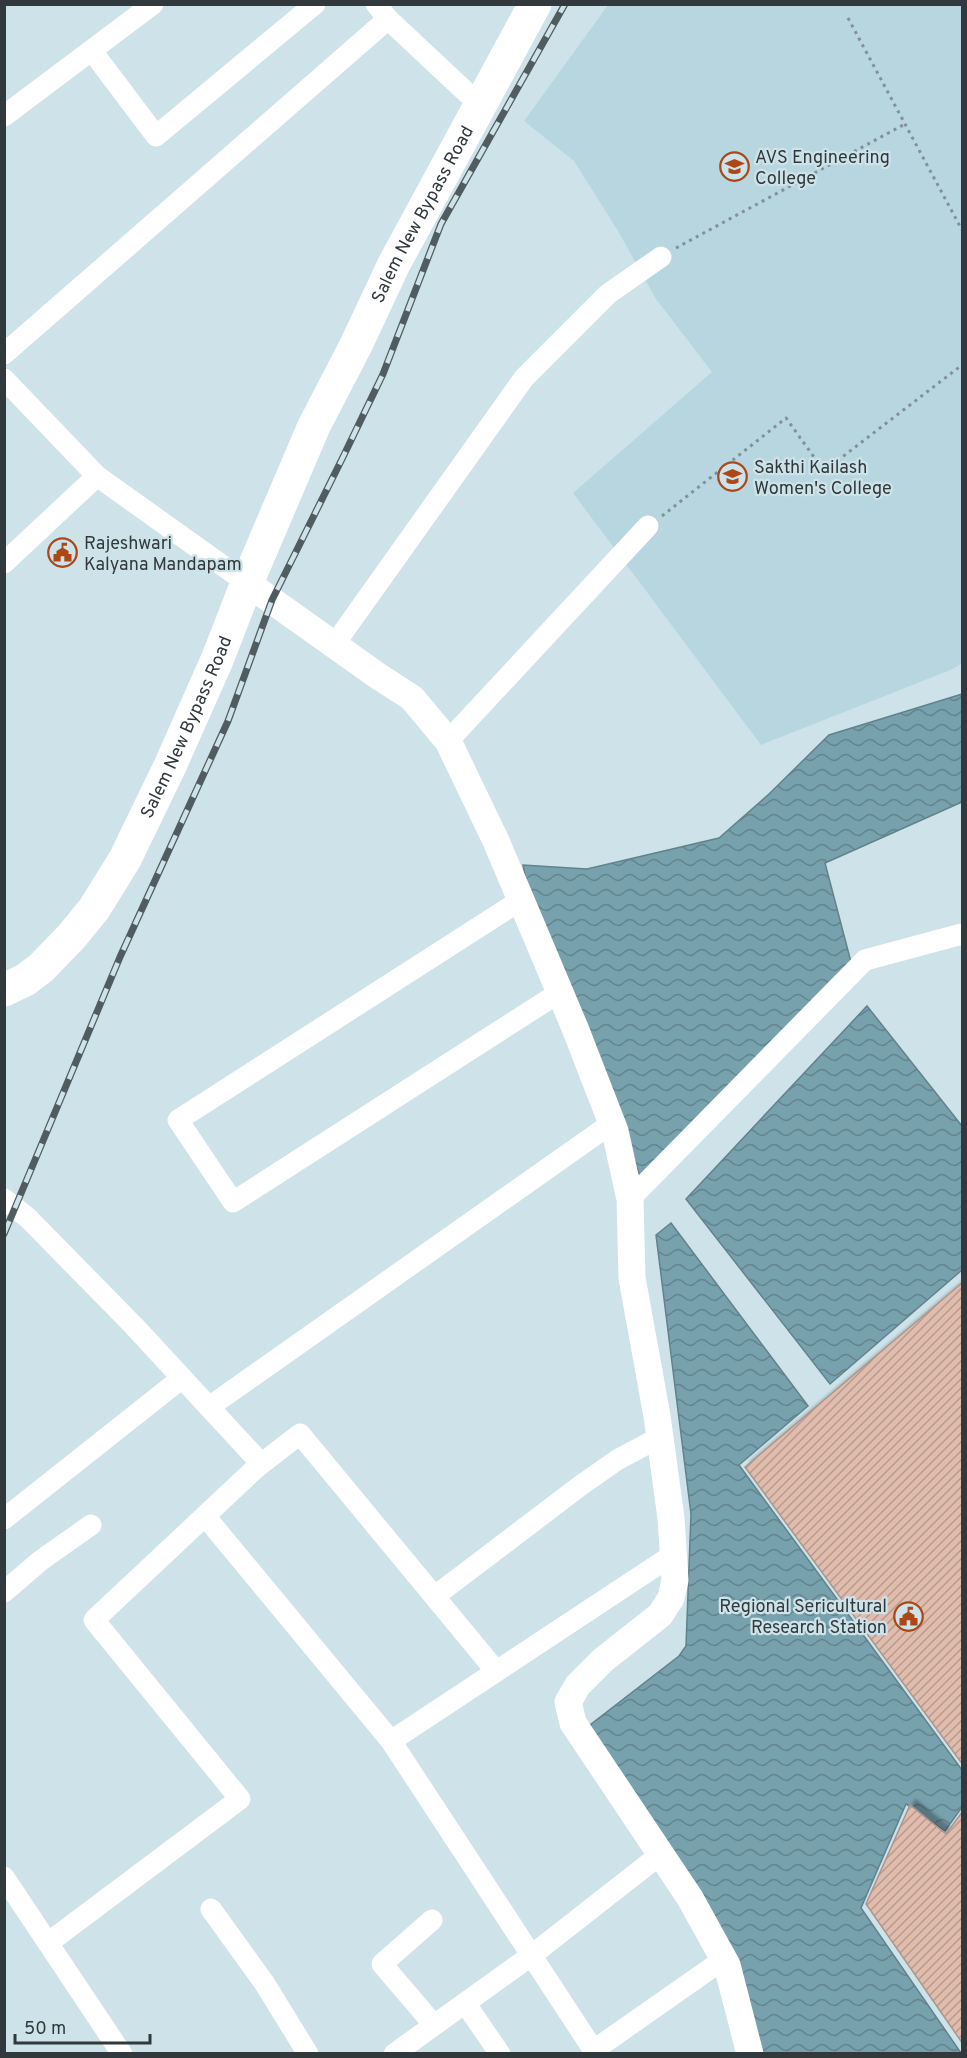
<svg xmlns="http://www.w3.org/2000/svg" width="967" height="2058" font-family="Overpass,sans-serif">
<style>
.built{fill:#b8d6df}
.water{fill:url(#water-waves);stroke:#62828b;stroke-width:1.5}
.building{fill:url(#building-hatch);stroke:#a9968e;stroke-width:1.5;filter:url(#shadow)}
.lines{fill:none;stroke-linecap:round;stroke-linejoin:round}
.path{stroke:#829196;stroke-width:3;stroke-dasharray:3 4.5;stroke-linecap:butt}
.minor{stroke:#fff;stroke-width:21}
.tertiary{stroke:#fff;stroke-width:27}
.primary{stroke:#fff;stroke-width:33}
.rail-casing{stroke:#515c60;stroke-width:7}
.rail{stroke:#cde3e9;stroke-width:4.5;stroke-dasharray:14;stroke-linecap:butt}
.labels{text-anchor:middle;stroke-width:4.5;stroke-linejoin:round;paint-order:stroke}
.poi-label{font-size:18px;fill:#31393c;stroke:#cde3e9;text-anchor:start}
.street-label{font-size:18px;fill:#31393c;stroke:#cde3e9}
</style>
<defs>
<pattern id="water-waves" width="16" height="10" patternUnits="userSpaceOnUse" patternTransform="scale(1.5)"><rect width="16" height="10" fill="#77a1ad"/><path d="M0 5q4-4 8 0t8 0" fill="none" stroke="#62848e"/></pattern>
<pattern id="building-hatch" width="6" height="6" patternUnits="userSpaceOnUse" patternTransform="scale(1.5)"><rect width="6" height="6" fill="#e1bcad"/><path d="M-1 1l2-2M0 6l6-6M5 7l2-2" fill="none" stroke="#b79a8e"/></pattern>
<filter id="shadow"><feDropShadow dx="5.5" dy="-5.5" stdDeviation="1.5" flood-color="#0004"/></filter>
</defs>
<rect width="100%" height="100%" fill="#cde3e9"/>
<polygon class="built" points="608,5 962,5 962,663 953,669 761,745 573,493 712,372 656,299 618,231 574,161 524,121"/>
<g class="water">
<polygon points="962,694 962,802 825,863 851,962 641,1179 603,1069 531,905 523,865 587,869 719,838 769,794 829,735"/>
<polygon points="867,1006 962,1126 962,1270 830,1384 686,1199"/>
<polygon points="671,1223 808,1406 739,1465 962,1770 962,1807 945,1831 906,1804 861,1908 961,2053 762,2053 590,1725 679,1656 686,1646 691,1514 656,1235"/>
</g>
<g class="building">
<polygon points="963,1282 963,1765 745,1467"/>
<polygon points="910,1805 946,1834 963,1811 963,2044 866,1904"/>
</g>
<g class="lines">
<g class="path">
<polyline points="848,18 962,230"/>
<polyline points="676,248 905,124"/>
<polyline points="662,516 786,418 824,471 962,365"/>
</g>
<g class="minor">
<polyline points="376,4 388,19 467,93"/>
<polyline points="92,51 156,136 315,4"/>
<polyline points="4,116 153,4"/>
<polyline points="4,354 388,19"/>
<polyline points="4,379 97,476 247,583"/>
<polyline points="4,563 97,476"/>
<polyline points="334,645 524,378 608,294 661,257"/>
<polyline points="448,741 648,526"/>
<polyline points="521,900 178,1120 233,1202 560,992"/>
<polyline points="4,1199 28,1218 134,1326 258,1460 256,1468 94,1620 240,1799 48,1943 122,2054"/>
<polyline points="630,1199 865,960 962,934"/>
<polyline points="209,1407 612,1123"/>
<polyline points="256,1468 300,1434 496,1671"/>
<polyline points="205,1516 391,1741 596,2054"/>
<polyline points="4,1519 182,1378"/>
<polyline points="4,1592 40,1561 91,1525"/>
<polyline points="435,1596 580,1486 617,1460 660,1437"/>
<polyline points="391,1741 674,1554"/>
<polyline points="4,1877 48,1943"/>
<polyline points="211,1909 265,1984 308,2054"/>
<polyline points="432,1920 382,1964 434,2025"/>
<polyline points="465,2003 500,2054"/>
<polyline points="594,2050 724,1959"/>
<polyline points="394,2054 532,1955 661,1854"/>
</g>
<polyline class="tertiary" points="247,583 378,676 412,698 448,741 496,841 521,900 575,1028 615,1131 630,1199 632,1278 657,1416 671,1518 675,1580 671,1598 660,1615 603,1660 578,1685 568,1702 573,1723 690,1898 727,1965 750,2054"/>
<path class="primary" id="s1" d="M4 990 25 980 41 968 71 937 94 909 125 859 170 766 217 660 247 583 314 426 356 345 394 264 535 4"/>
<defs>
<polyline id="rail" points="4,1234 120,957 228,721 272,600 343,457 383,374 441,224 565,4"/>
</defs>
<use href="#rail" class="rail-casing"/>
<use href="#rail" class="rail"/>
</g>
<defs>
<symbol id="university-ring" viewBox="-11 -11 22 22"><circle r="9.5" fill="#cde3e9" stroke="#ac4817" stroke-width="1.5"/><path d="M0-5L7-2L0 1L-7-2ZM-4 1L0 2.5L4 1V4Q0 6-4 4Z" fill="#ac4817"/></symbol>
<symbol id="civic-ring" viewBox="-11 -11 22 22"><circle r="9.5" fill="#cde3e9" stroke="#ac4817" stroke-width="1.5"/><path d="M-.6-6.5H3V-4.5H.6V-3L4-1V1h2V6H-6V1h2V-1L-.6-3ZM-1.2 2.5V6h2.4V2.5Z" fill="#ac4817"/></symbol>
</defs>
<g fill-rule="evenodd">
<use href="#university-ring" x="718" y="150" width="33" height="33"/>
<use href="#university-ring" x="716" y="460" width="33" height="33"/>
<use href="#civic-ring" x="46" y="536" width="33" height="33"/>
<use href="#civic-ring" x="892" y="1600" width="33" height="33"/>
</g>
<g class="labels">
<g class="poi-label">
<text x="755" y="163">AVS Engineering<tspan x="755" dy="21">College</tspan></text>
<text x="754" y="473">Sakthi Kailash<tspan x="754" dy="21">Women's College</tspan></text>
<text x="84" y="549">Rajeshwari<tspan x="84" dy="21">Kalyana Mandapam</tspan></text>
<text x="887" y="1612" text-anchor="end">Regional Sericultural<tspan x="887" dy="21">Research Station</tspan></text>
</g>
<g class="street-label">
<text dy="6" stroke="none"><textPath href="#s1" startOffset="892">Salem New Bypass Road</textPath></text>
<text dy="6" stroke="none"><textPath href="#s1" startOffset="327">Salem New Bypass Road</textPath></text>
</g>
</g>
<rect width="967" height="2058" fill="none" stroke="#31393c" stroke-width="12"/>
<path d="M15 2034v9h135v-9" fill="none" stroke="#31393c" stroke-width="3"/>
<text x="24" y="2034" font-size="18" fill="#31393c" stroke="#cde3e9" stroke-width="4.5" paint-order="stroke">50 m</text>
</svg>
